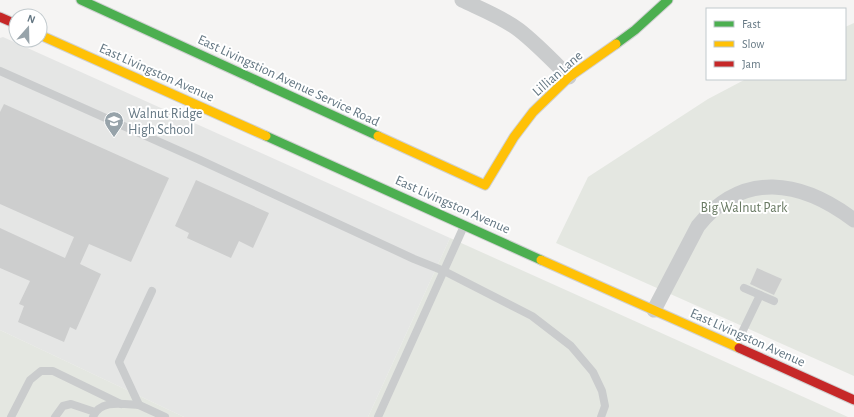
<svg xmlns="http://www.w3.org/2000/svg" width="854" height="417" font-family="'Alegreya Sans',sans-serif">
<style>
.built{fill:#e5e6e5}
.green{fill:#e4e7e1}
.building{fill:#cdcece}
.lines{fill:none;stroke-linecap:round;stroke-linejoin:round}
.fast-casing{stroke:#d0d1d2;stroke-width:11}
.slow-casing{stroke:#d0d1d2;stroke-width:11}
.jam-casing{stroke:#d0d1d2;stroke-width:11}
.lane{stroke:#cacccd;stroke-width:8}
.street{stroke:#cacccd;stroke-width:15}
.fast{stroke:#4caf50;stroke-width:9}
.slow{stroke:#ffc107;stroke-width:9}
.jam{stroke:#c62828;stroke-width:9}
.labels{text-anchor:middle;stroke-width:4;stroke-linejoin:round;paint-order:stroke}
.street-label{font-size:14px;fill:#647783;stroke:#fff}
.poi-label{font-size:14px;fill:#647783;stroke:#fff;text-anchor:start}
.park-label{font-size:14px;fill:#697a63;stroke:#fff}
</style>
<rect width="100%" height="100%" fill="#f5f4f3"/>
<polygon class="built" points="3,37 450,238 368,417 184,417 0,330 0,38"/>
<g class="green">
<polygon points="854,23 854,376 556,243 588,177 708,99 746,79 845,79 845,27"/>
<polygon points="450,238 848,417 368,417"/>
<polygon points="0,330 184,417 0,417"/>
</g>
<g class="building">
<polygon points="4,104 169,178 131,262 89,244 80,264 101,274 76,330 70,327 64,342 18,322 24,306 19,304 30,281 0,268 0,228 65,258 74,237 0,204 0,112"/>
<polygon points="196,180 269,213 253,248 239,241 231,258 187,238 189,233 175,226"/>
<polygon points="757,268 782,279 774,295 750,284"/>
</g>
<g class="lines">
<defs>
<g id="fast">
<polyline points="81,0 378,136"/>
<polyline points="616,44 635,30 668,0"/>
<polyline points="266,136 541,260"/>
</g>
<g id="slow">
<polyline points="40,35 266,136"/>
<polyline points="378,136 485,185 514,137 533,112 569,77 616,44"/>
<polyline points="541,260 739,348"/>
</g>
<g id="jam">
<polyline points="0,17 16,24"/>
<polyline points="739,348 854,400"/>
</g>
</defs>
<use href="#fast" class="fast-casing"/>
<use href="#slow" class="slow-casing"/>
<use href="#jam" class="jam-casing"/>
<g class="lane">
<polyline points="0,71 200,160 414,259 444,271 532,316 571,346 593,372 602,391 605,406 601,417"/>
<polyline points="744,288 774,301"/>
<polyline points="152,291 119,362 139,405 165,417"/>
<polyline points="735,347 760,295"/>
<polyline points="11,417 30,380 41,371 53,371 121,404"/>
<polyline points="55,417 63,406 71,404 95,412"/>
<path d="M93 417C100 399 123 404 139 405"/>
<polyline points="378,417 464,226"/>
</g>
<g class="street">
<path d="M462 0C481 9 502 17 519 30 537 44 553 61 569 77"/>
<path d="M654 310 698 226C743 170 801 180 854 220"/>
</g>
<use href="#fast" class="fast"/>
<use href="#slow" class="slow"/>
<use href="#jam" class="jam"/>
</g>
<defs>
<symbol id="school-pin" viewBox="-11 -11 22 30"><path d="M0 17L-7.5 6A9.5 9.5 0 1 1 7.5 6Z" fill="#97a3aa" stroke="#fff"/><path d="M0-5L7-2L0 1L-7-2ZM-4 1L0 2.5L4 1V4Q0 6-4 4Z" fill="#fff"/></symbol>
</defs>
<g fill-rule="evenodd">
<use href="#school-pin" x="103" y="110" width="22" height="30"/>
</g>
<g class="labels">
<g class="street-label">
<text transform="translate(157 72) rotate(24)" y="5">East Livingston Avenue</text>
<text transform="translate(557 73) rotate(-41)" y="5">Lillian Lane</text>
<text transform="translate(289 80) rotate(25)" y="5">East Livingstion Avenue Service Road</text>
<text transform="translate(453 204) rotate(24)" y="5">East Livingston Avenue</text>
<text transform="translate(748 337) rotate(24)" y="5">East Livingston Avenue</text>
</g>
<g class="poi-label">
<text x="128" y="118">Walnut Ridge<tspan x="128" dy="16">High School</tspan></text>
</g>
<g class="park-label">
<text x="744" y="212">Big Walnut Park</text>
</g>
</g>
<rect x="706" y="8" width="140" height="72" fill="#ffffff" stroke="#c1c9cd"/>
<rect x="714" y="21" width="20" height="6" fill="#4caf50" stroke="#c1c9cd"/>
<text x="742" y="28" font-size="12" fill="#647783">Fast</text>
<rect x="714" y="41" width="20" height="6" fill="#ffc107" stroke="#c1c9cd"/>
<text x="742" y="48" font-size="12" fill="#647783">Slow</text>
<rect x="714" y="61" width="20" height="6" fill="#c62828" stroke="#c1c9cd"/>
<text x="742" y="68" font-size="12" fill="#647783">Jam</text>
<g transform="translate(28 28) rotate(20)"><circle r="19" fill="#ffffff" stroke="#c1c9cd"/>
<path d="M0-3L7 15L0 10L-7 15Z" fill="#97a3aa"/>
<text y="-6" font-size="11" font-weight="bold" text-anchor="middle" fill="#647783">N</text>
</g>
</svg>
